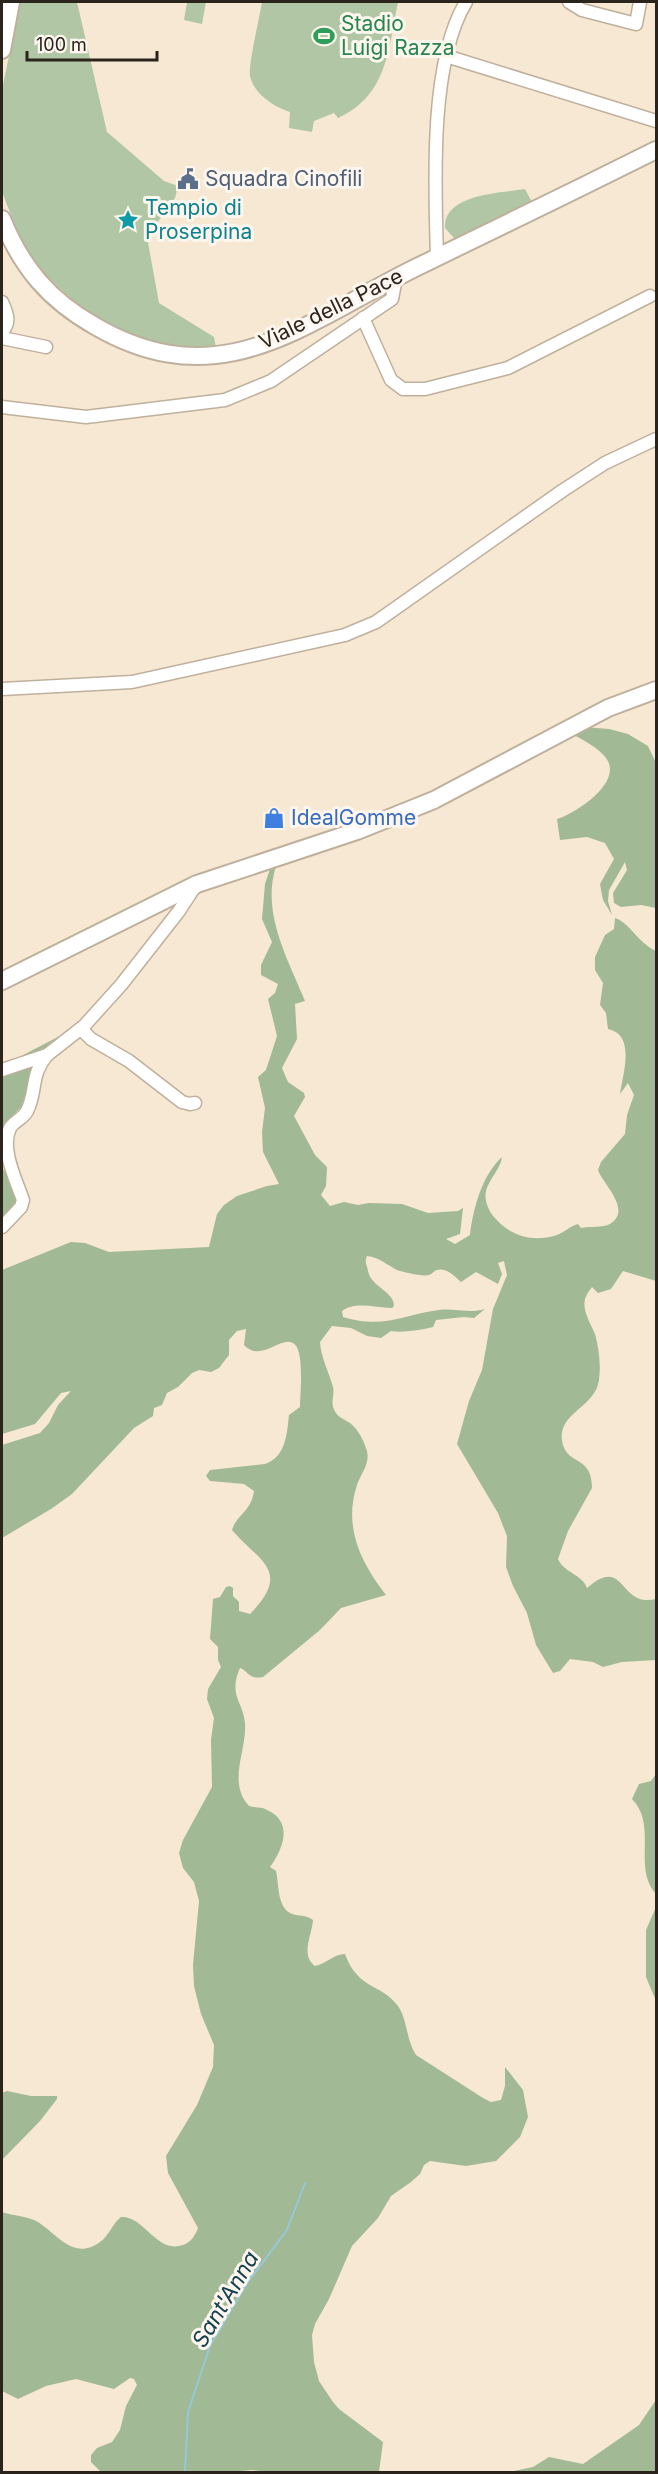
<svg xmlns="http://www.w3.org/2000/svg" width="658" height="2474" font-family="Inter,sans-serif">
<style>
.green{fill:#b0c6a5}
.forest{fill:#a1b995}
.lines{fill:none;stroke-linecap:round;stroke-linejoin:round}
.stream{stroke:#96c8d8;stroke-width:2}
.minor-casing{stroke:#bfb09d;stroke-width:15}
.major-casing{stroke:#bfb09d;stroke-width:20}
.minor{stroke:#fff;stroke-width:12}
.major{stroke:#fff;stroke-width:16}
.labels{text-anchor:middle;stroke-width:6;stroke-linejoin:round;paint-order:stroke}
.leisure-label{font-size:21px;fill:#27864d;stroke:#fdf6ee;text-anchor:start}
.service-label{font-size:21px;fill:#4e5e75;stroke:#fdf6ee;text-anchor:start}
.culture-label{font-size:21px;fill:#0d838f;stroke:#fdf6ee;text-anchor:start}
.street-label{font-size:21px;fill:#2a241d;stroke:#fdf6ee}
.shop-label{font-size:21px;fill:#366cbe;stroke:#fdf6ee;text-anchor:start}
.water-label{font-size:22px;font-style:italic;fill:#14414d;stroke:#fdf6ee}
</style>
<rect width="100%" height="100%" fill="#f7e8d3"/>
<g class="green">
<polygon points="20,2 77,2 107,132 164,181 178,186 175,198 147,237 159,303 214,337 216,348 172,350 119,332 81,307 44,274 22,243 2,192 2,90"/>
<polygon points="187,2 206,2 202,24 184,20"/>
<path d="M262 2H398C388 50 388 95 338 118L334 113 314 121 312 132 289 128 290 112C274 107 254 94 250 76 248 66 260 15 262 2Z"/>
<path d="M525 189 534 206 465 240 454 238 445 228C443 194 501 193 525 189Z"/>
</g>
<g class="forest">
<path d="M585 727 609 729 628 734 648 746 656 763V908L641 905 621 907 614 903 613 893 627 870 625 862 609 890 608 901 612 915 603 900 600 884 614 859 605 843 587 837 560 840 557 819C576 813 624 782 606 758 598 747 582 740 571 733Z"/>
<path d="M276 866C261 913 288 959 305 1001L295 1004 297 1039 282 1068 288 1082 304 1093 305 1097 294 1116 315 1155 327 1167 326 1186 321 1195 330 1206 344 1202 358 1205 369 1203 402 1204 428 1213 458 1211 463 1208 460 1234 446 1239 455 1244 470 1235C473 1209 482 1175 502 1157 501 1168 489 1179 486 1191 484 1199 488 1210 494 1217 510 1236 532 1243 557 1235 565 1232 570 1226 578 1224L581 1228C590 1226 603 1228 610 1224 633 1210 602 1183 598 1170L601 1162 625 1134 627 1115 634 1095 628 1083 620 1094C623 1073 636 1035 608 1029L606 1013 600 1005 603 983 595 970V957L605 935 614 929 615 918C630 923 637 942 656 951V1281L623 1271 611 1289 598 1293 592 1287C589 1291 586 1295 585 1299 582 1311 591 1324 595 1334 599 1348 601 1366 599 1380 595 1409 554 1413 563 1445 569 1465 592 1456 592 1488L568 1531 558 1559C564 1573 582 1574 587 1588 626 1554 618 1608 656 1599V1660L622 1662 603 1667 593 1662 570 1659 560 1671 553 1673 536 1645 527 1613 513 1586 506 1567 507 1536 498 1513 457 1444 469 1401 482 1370 493 1309 507 1275 504 1261 498 1263 502 1274 498 1284 476 1272 461 1282C455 1277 447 1267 437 1270 434 1271 432 1274 429 1275 423 1277 403 1272 397 1270 387 1265 379 1257 367 1256 364 1263 367 1264 368 1271 371 1287 394 1291 394 1306L392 1308C375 1308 356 1301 342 1311L343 1317C384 1329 402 1315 439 1310 455 1308 470 1314 485 1309L474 1318 464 1317 436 1320 433 1327C422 1330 400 1333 391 1331L381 1338 367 1336 351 1328 332 1326 320 1342C321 1358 329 1372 333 1387 335 1396 329 1403 336 1413 339 1418 346 1420 350 1423 358 1429 364 1441 367 1451 370 1464 361 1473 357 1485 343 1527 361 1563 386 1595L341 1608 320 1630 263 1677C248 1680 249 1671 240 1668 228 1696 243 1701 245 1723 247 1751 227 1782 249 1806 255 1808 262 1807 267 1810 294 1822 283 1849 270 1867L276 1871C279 1883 277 1906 290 1913 298 1917 306 1914 313 1920 312 1935 300 1955 315 1966 326 1964 334 1954 345 1954 358 1990 381 1983 398 2006 408 2021 406 2040 416 2055L483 2098 491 2102 501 2100 505 2086V2067L523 2090 528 2117 520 2137 496 2161 466 2166 430 2161 424 2165 420 2174 411 2182 391 2196 378 2218 352 2246 329 2299 315 2324 312 2335 314 2362 319 2381 333 2402 339 2409 383 2442 379 2472H268L252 2470 229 2472H101L91 2462V2455L97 2448 112 2442 120 2430 126 2406 137 2385 134 2379 130 2378 114 2389 76 2379 46 2386 18 2399 2 2391V2212C13 2216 28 2216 38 2222 58 2235 74 2261 100 2242 109 2236 112 2224 121 2217 145 2216 156 2254 183 2245 191 2242 195 2236 198 2228L168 2173 166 2156 197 2105 213 2067 214 2045 201 2014 194 1986 193 1965 199 1901 194 1882 183 1868 179 1853 183 1840 212 1787 211 1740 214 1718 207 1699 208 1689 221 1667 218 1660V1647L210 1639 213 1599 220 1597 226 1587 230 1586 233 1588V1596L239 1602V1611L250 1614C293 1570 258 1561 232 1530 237 1514 251 1512 254 1491L244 1484 210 1481 206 1476 210 1470 265 1464C286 1457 287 1433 289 1415L300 1407C300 1394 305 1349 293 1343 280 1336 261 1363 244 1345L246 1329 237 1331 229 1340V1355L219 1368 211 1372 199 1370 192 1373 178 1387 167 1393 162 1405 154 1408 153 1416 134 1428 72 1494 51 1509 2 1538V1445L40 1433 49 1423 58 1405 71 1391 61 1393 35 1424 2 1434V1270L71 1242 85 1243 109 1252 209 1247 217 1214 224 1205 237 1196 267 1186 279 1184 263 1152 262 1132 265 1108 258 1077 266 1070 277 1036 268 999 275 993 278 984 261 975V965L272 942 262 919 265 884 270 869Z"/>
<polygon points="75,1028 32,1063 30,1082 21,1107 2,1127 2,1066"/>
<polygon points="2,1168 8,1175 19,1202 2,1222"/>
<path d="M656 1774V1894C632 1868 658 1825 632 1799L639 1784 651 1781Z"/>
<polygon points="656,1907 656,2001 646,1977 646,1930"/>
<polygon points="7,2091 31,2096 57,2096 57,2099 40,2121 2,2160 2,2093"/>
<polygon points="656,2400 656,2472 509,2472 533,2467 549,2457 583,2464 639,2425"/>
</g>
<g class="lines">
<polyline class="stream" points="185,2472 188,2412 210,2346 246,2285 287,2230 305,2183"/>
<defs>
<g id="minor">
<polyline points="569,2 582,10 636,24 640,2"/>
<polyline points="446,56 656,121"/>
<path d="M437 258C435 186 429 63 466 2"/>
<path d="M2 302C7 313 11 322 2 332"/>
<polyline points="363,318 391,380 403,389 425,389 508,368 650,296"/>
<polyline points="2,338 46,347"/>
<polyline points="2,407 86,417 225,400 271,381 392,299 396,278"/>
<polyline points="2,689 132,682 345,635 376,622 562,491 605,463 656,439"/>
<polyline points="81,1029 91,1039 129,1061 182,1102 190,1104 195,1103"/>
<polyline points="2,1070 47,1055 84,1026 121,985 179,911 196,885"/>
<path d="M2 1227 21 1207 23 1200C16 1180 0 1148 10 1128 14 1121 23 1119 27 1111 37 1092 30 1075 47 1055"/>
</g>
<g id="major">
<polyline points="2,50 11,2"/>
<path d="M2 219C22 268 49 300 95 326 221 399 304 323 415 268 496 229 576 190 656 150"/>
<polyline points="2,981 197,884 357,831 434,800 608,708 656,690"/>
</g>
</defs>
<use href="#minor" class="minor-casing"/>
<use href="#major" class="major-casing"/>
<use href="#minor" class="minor"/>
<use href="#major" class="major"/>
</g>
<defs>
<symbol id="stadium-bare" viewBox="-9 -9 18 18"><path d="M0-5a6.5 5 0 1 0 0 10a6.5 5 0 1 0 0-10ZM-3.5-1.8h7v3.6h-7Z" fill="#2e9e5b" stroke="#fdf6ee" stroke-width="2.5" paint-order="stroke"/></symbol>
<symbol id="civic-bare" viewBox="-9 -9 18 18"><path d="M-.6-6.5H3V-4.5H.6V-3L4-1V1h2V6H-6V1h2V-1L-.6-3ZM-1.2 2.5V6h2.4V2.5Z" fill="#5c6f8a" stroke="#fdf6ee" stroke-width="2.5" paint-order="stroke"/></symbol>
<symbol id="sight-bare" viewBox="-9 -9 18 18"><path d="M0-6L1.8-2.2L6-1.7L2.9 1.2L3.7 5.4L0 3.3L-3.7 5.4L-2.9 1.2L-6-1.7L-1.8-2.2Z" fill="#0f9aa8" stroke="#fdf6ee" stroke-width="2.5" paint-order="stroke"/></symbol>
<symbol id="shop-bare" viewBox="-9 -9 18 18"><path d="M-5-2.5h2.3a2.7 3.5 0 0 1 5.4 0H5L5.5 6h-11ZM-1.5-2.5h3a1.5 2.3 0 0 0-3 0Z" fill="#3f7fe0" stroke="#fdf6ee" stroke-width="2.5" paint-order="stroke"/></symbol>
</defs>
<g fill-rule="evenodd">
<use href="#stadium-bare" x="309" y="21" width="30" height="30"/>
<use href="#civic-bare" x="173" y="164" width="30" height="30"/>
<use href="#sight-bare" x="113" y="205" width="30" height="30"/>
<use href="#shop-bare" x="259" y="803" width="30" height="30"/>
</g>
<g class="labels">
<g class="leisure-label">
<text x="341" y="31">Stadio<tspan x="341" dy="24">Luigi Razza</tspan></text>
</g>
<g class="service-label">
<text x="205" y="186">Squadra Cinofili</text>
</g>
<g class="culture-label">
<text x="145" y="215">Tempio di<tspan x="145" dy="24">Proserpina</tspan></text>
</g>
<g class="street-label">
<text transform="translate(331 309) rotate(-26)" y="7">Viale della Pace</text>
</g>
<g class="shop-label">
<text x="291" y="825">IdealGomme</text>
</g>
<g class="water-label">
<text transform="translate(225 2299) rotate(-59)" y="8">Sant'Anna</text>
</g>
</g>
<rect width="658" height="2474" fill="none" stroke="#2a241d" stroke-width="6"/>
<path d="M27 51v9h130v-9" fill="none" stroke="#2a241d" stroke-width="3"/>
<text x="36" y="51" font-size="18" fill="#2a241d" stroke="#fdf6ee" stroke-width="4.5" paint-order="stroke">100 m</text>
</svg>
